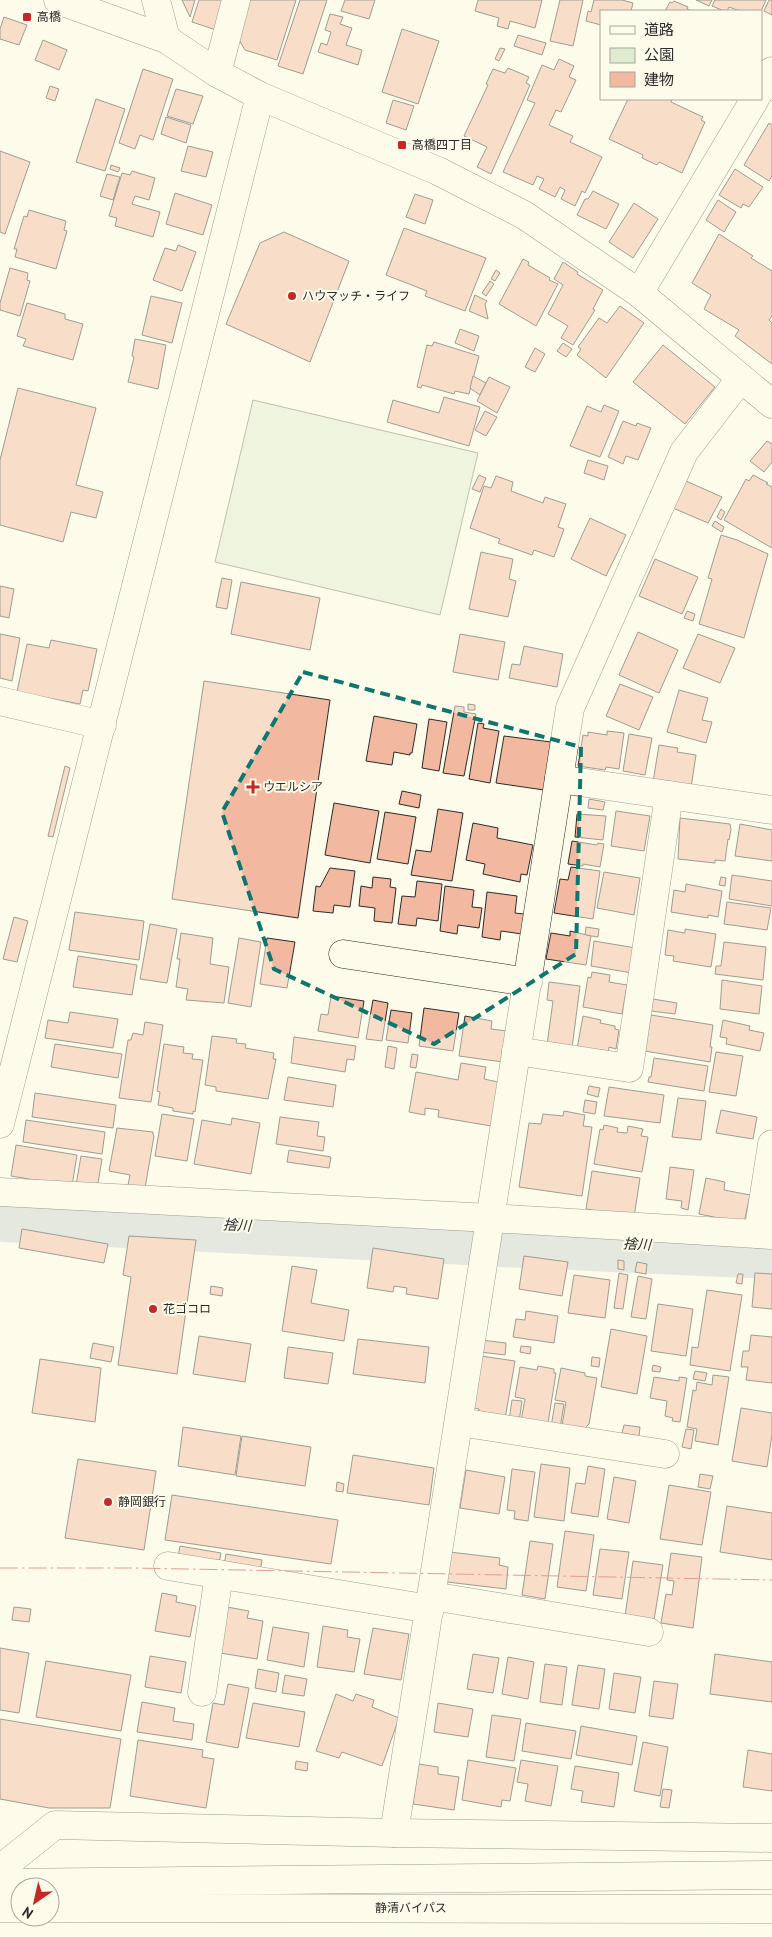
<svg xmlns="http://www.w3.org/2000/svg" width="772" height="1937" font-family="'PT Sans','Noto Sans JP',sans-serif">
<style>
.green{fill:#deebd1;stroke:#74746e}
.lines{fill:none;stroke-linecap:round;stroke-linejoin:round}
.river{stroke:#c7d0d0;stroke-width:58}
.building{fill:#f2b8a0;stroke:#2b2b2b}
.street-casing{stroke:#2b2b2b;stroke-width:29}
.secondary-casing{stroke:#2b2b2b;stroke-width:29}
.highway-casing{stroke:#2b2b2b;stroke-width:29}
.street{stroke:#fdfbea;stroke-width:28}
.secondary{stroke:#fdfbea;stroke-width:28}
.highway{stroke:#fdfbea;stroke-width:28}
.power{stroke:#c62828;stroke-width:1;stroke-dasharray:18 4 2.5 4;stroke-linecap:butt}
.marked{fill:none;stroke:#0f766e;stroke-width:4;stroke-dasharray:10 6;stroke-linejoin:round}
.poi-dot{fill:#c62828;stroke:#fdfbea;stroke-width:2}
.labels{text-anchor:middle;stroke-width:4;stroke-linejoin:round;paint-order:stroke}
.poi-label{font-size:12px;fill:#2b2b2b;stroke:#fdfbea;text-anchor:start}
.street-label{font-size:12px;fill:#2b2b2b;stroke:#fdfbea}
.water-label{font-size:14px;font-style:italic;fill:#2b2b2b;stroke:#fdfbea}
</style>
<rect width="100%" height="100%" fill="#fdfbea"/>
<polygon class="green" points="253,400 478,453 440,615 215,562"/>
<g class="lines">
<g class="river">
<polyline points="5,1213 468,1236"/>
<polyline points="501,1238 772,1250"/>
</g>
</g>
<g class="building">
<polygon points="182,0 195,0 190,17"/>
<polygon points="199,0 226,0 216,30 192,22"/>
<polygon points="245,0 296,0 277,60 245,50 235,33"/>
<polygon points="300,0 327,0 303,74 278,66"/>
<polygon points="345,0 375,0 369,19 341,11"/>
<polygon points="478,0 542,0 535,28 510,21 508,29 497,26 499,18 475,11"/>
<polygon points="560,0 583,0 573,46 550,41"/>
<polygon points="594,0 622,0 633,3 631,11 601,11 601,25 586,21 588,11 591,12"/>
<polygon points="696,0 712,0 709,6"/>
<polygon points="715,0 766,0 761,11 740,11 729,7 727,11 724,11 712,6"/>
<polygon points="769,0 772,0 772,15 764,11"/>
<polygon points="674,1 688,7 687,9 692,11 665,11 670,2 672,3"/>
<polygon points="330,14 343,17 340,24 352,28 346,45 362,50 358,65 318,52 321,43 327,45 331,32 325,30"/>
<polygon points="4,17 27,25 19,45 0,39 0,29"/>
<polygon points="402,29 439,41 418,104 382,92"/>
<polygon points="518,35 546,43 542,55 514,46"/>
<polygon points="43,40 67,50 59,70 35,60"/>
<polygon points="500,48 505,49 499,61 495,59"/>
<polygon points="559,59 574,66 569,77 576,80 561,112 556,110 549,125 573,136 570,142 602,157 585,193 582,191 575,206 561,199 565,190 560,187 555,197 539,189 544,179 537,176 533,185 503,172 535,103 527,100 542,65 554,70"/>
<polygon points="508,68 529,77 526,83 530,85 491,174 477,167 487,147 464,136 488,85 486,84 493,69 505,73"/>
<polygon points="143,69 173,79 153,140 140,135 135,149 119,143"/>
<polygon points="50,86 59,89 55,101 46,98"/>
<polygon points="176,89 203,96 193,124 167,116"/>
<polygon points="96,99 125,109 105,171 76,162"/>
<polygon points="628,99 672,99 671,102 703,117 701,120 705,122 682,173 659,162 657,165 642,158 643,155 609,139"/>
<polygon points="393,100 414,106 406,130 386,123"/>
<polygon points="166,117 191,125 186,143 161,134"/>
<polygon points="769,123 772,125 772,176 769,181 744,165"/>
<polygon points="188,146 213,152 206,177 181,171"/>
<polygon points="0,151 30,162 5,234 0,232"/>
<polygon points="111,165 120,168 118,172 110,169"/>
<polygon points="735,169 763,187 749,207 743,204 741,208 719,195"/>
<polygon points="132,171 155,178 149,200 135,196 132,204 160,212 153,237 115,226 117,218 109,216 122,173 130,175"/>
<polygon points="107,174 120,177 113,200 100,196"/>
<polygon points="593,191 619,204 606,229 577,215 585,199 588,199"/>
<polygon points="175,193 212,205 203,235 166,224"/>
<polygon points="415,194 433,200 425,224 406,217"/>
<polygon points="718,200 736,212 724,232 706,220"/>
<polygon points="634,203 658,219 633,258 609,242"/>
<polygon points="29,210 66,221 64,230 67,231 56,269 15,257 17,249 14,249 24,216 27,217"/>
<polygon points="404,228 486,258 465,311 425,296 427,291 386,275"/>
<polygon points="284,232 349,261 310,362 226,324 260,243"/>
<polygon points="719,234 753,256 751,258 772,271 772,316 769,320 772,323 772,364 735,336 739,330 704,309 711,295 692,283"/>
<polygon points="178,245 196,252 182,291 153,280 165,248 176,251"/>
<polygon points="523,259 529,262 528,265 550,278 549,280 558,284 536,326 499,304"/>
<polygon points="563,262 578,272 577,274 603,290 593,309 595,310 573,345 561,338 568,326 548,314 563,285 554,279"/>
<polygon points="10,268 28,273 27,280 30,281 20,316 0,310 0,303"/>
<polygon points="496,270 500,273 495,281 491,279"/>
<polygon points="490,281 494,284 486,296 482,293"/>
<polygon points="475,295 487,301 485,304 488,319 469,311"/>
<polygon points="151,296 182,303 172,343 142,335"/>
<polygon points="27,303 65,314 65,319 83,324 73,360 23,346 26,339 17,336"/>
<polygon points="620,306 644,323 606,378 577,355 581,349 578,347 599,318 607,323"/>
<polygon points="460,329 479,336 474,351 455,343"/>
<polygon points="135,339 166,345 158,389 128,382 134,357 132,356"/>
<polygon points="434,342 479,356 469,394 455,391 454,394 422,385 421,388 417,387 427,345 432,346"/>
<polygon points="563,343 572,349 566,357 557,351"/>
<polygon points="663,345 715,387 685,424 633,382"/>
<polygon points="535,348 545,354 535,372 525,367"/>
<polygon points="473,376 486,383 480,395 470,388"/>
<polygon points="489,377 510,387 497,413 477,401"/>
<polygon points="18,388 96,408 76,485 103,492 96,518 71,512 63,542 0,525 0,460"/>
<polygon points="444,397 480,407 469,446 387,422 393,400 439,413"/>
<polygon points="604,405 619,411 600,457 570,446 587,406 601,412"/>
<polygon points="485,411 497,417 486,436 475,430"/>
<polygon points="623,421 636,426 637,423 651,428 638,460 626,456 623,464 608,457"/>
<polygon points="767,441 772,444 772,462 764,472 750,461"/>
<polygon points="588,460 608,466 604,480 584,473"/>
<polygon points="479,475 486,478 480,492 472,489"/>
<polygon points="753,475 768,483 766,484 772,487 772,548 724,520 746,479 749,481"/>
<polygon points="496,476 513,482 511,491 543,503 545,497 566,504 558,527 564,529 554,557 534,550 532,555 498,543 500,539 470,528 484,486 491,488"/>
<polygon points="686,481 722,497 708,523 673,508"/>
<polygon points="721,509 725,512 721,520 717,517"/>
<polygon points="590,518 626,535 606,576 571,559"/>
<polygon points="715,521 724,527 722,532 712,526"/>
<polygon points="721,535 737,540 768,554 744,638 699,624 712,579 708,578"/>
<polygon points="481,552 513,559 509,579 516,581 508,617 469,609"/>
<polygon points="655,559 698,577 682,614 639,596"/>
<polygon points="222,578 232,580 227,609 216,607"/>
<polygon points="241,582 320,598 310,650 231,634"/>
<polygon points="0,586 14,589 9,618 0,616"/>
<polygon points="687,611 695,614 693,621 684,618"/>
<polygon points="638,632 678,650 659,693 619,675"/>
<polygon points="0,634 20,638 12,681 0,678"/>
<polygon points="460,634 505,642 498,680 453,672"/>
<polygon points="698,634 735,648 720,683 683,668"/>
<polygon points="51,640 97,649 88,691 83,690 80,704 17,692 27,644 49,648"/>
<polygon points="524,646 563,654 557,687 509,678 512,664 520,665"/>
<polygon points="204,681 330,700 298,918 172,899"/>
<polygon points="620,684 653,697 639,730 606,716"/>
<polygon points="679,690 708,698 702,720 712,722 706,743 667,732"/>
<polygon points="468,704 475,705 475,710 468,710"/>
<polygon points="455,706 464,707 464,712 476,714 464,776 443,773"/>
<polygon points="374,716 417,724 412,753 410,753 410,755 394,752 392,765 366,761"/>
<polygon points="429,719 447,722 439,771 422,768"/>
<polygon points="478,723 484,724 483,728 499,731 490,783 469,779"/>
<polygon points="607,731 624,733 619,769 606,767 605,770 578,766 583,735 588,736 588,732 607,735"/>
<polygon points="629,734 652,738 645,775 623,771"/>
<polygon points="504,736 551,742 544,790 496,783"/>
<polygon points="659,745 678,748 677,752 696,755 691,788 653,782"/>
<polygon points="65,766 70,768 53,837 48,836"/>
<polygon points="402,791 421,795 419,808 399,804"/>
<polygon points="589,799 605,802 603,810 588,808"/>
<polygon points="334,803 379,811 370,863 325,855"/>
<polygon points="438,809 463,813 452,881 411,875 416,850 431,852"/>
<polygon points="616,811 650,816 644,851 611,846"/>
<polygon points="385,812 416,817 408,864 377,859"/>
<polygon points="577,814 606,816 603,840 575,837"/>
<polygon points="680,818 730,824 731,830 729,840 728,839 725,861 715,860 715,863 678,859"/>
<polygon points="473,823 498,828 497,838 533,845 527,875 521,874 520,882 483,874 485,864 466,860"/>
<polygon points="740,824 772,830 772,861 735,856"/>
<polygon points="572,841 597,845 598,843 604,844 600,867 583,864 583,866 568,864"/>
<polygon points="571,867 600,871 593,919 554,913 560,879 568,880"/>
<polygon points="330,868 355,871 350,907 334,905 333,913 313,911 316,886 320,887"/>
<polygon points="604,872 640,878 634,915 597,908"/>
<polygon points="732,875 772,881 772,906 729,899"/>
<polygon points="373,877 391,879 390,887 396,888 392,923 374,921 375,908 359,906 361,886 372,888"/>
<polygon points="721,877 726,878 725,886 719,885"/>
<polygon points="417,881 442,884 438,921 417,918 416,926 398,924 402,896 415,897"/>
<polygon points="686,884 722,891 718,917 708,915 708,918 671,912 674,890 685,892"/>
<polygon points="445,886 474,890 472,907 482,908 479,928 458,925 457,934 440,931"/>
<polygon points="487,892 517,896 515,913 524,914 522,934 501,931 500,940 482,937"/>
<polygon points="727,902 771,908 767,930 724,924"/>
<polygon points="75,912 144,921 139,960 69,950"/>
<polygon points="14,917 28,921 17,962 3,959"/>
<polygon points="150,924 177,929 167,983 140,979"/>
<polygon points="586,927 599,929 598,937 585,935"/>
<polygon points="685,929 716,934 711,967 673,961 674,956 665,955 668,930 685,933"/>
<polygon points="570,931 591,936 586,965 546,959 551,933 570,936"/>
<polygon points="181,933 213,938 210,964 229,967 224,1003 186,1000 188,989 176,987 180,959 177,959"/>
<polygon points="239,938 261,942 251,1007 228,1003"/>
<polygon points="267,938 295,942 287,988 260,984"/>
<polygon points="594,941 636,948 632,973 591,966"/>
<polygon points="724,942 766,947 763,980 715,974 716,966 721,966"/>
<polygon points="78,956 137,965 132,995 73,987"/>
<polygon points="592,972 610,975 609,982 627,985 622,1014 583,1007 588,977 591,978"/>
<polygon points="722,980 762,986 759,1014 720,1009"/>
<polygon points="549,982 580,986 572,1048 547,1045 553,1001 547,1000"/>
<polygon points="331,996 364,1001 358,1038 318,1031 321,1014 328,1015"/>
<polygon points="653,999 677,1003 675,1014 651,1011"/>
<polygon points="373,1000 388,1003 382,1041 366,1039"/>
<polygon points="424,1008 459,1013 453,1051 419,1046"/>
<polygon points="391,1010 412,1013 408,1043 386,1040"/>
<polygon points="70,1012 118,1019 113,1048 45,1038 48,1020 68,1023"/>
<polygon points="651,1015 713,1025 710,1047 712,1047 710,1062 645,1051"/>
<polygon points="465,1016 492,1021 491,1029 508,1031 503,1062 459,1056"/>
<polygon points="583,1016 601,1020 600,1023 615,1026 615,1029 619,1030 616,1049 609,1047 608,1054 577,1049"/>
<polygon points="723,1020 750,1026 749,1030 764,1033 760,1051 726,1044 727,1038 720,1037"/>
<polygon points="145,1022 163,1025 151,1102 119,1098 128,1040 131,1040 133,1033 143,1035"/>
<polygon points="212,1036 237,1039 236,1043 246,1044 245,1048 274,1053 273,1059 276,1059 268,1099 216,1091 216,1087 205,1085"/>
<polygon points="294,1037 356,1046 354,1060 347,1059 345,1072 291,1063"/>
<polygon points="55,1044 122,1054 118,1078 51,1067"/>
<polygon points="164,1044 184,1047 183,1053 193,1054 192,1059 203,1060 195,1112 193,1111 193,1114 173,1111 173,1108 158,1105 160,1092 157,1091"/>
<polygon points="388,1046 397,1048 394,1069 385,1067"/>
<polygon points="716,1052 743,1056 736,1096 709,1092"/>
<polygon points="412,1054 418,1055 416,1068 410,1067"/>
<polygon points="654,1058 708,1066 704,1091 648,1082 649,1077 651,1077"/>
<polygon points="461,1063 486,1067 484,1079 498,1082 491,1126 438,1117 439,1110 425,1108 425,1115 409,1112 416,1072 458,1080"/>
<polygon points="288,1077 336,1085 333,1107 284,1100"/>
<polygon points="589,1086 600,1088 598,1097 587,1094"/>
<polygon points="609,1087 664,1095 660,1123 604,1116"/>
<polygon points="35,1093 116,1105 113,1128 32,1117"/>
<polygon points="678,1098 706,1101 701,1140 672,1137"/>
<polygon points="585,1100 597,1102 595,1114 583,1112"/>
<polygon points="721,1110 757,1117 753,1139 716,1133"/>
<polygon points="564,1111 585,1115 583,1126 592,1127 582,1196 519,1187 529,1123 541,1124 543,1114 563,1116"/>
<polygon points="162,1114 194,1119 187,1161 155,1156"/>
<polygon points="280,1117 319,1122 317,1136 325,1137 323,1151 276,1144"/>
<polygon points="232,1118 260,1123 251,1174 194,1164 202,1120 231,1125"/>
<polygon points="26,1120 105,1132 102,1154 23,1142"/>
<polygon points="604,1125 618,1128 617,1132 627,1133 628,1126 643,1129 641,1136 648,1137 642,1172 594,1164 600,1129 603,1130"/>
<polygon points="117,1128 153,1132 153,1135 154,1136 145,1188 128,1185 130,1175 109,1171"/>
<polygon points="16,1145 77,1155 72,1186 11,1176"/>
<polygon points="289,1150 331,1157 329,1168 287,1162"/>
<polygon points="81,1156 102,1159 97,1189 76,1185"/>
<polygon points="670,1167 694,1170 688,1210 681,1208 682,1201 666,1199"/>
<polygon points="592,1171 640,1178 634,1217 586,1209"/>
<polygon points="706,1178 725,1182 724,1190 750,1195 744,1223 699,1214"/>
<polygon points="22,1229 108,1244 104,1263 19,1248"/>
<polygon points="129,1236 196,1240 177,1374 118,1365 131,1277 123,1275"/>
<polygon points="373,1248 444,1259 438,1299 406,1294 407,1288 394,1286 393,1292 367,1288"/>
<polygon points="524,1256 568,1262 562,1296 519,1289"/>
<polygon points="618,1260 624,1261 624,1270 618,1269"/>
<polygon points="637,1262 647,1264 646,1274 635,1272"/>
<polygon points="292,1266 317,1270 311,1303 349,1310 344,1341 282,1331"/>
<polygon points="619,1273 628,1275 623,1309 614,1308"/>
<polygon points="755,1273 772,1274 772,1309 752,1307"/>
<polygon points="738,1274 743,1274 742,1284 736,1283"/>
<polygon points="574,1275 610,1280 605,1318 568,1313"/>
<polygon points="638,1276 652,1279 646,1319 631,1317"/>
<polygon points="211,1286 223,1288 222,1296 210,1294"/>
<polygon points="707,1290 742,1295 730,1371 690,1365 692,1347 698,1348"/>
<polygon points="658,1304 693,1309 686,1356 651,1351"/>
<polygon points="526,1311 558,1316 554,1343 513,1337 516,1319 525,1320"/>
<polygon points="611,1329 647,1336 637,1394 601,1387"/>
<polygon points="751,1335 772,1337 772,1383 746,1380 748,1367 741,1367 743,1351 749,1351"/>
<polygon points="199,1336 251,1344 245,1382 193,1374"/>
<polygon points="358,1339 429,1347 425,1383 353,1374"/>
<polygon points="481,1340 506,1343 505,1355 480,1352"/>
<polygon points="93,1343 114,1347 111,1362 90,1358"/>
<polygon points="521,1346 531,1347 530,1354 520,1352"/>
<polygon points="288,1347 333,1353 328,1384 284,1378"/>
<polygon points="481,1356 515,1361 505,1419 478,1414 479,1409 473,1408"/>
<polygon points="592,1357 600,1358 599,1367 591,1366"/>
<polygon points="40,1359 101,1368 95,1422 32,1413"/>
<polygon points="653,1365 661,1367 660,1372 652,1371"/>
<polygon points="538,1366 554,1369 554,1373 556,1373 548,1423 521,1421 525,1399 515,1397 520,1367 537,1370"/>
<polygon points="561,1368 585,1373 585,1376 597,1378 589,1424 584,1429 562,1425 566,1402 555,1400"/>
<polygon points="695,1371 707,1373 705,1381 693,1379"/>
<polygon points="713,1375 729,1377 718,1445 695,1441 697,1429 687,1427 693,1390 696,1391 697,1382 712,1385"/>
<polygon points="654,1377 679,1381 679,1377 687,1378 680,1422 672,1421 673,1418 665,1416 667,1401 650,1398"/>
<polygon points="512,1400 522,1401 519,1422 509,1420"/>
<polygon points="555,1403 564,1404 560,1428 551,1427"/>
<polygon points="741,1408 772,1413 772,1435 767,1467 732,1461"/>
<polygon points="624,1425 640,1427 639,1436 622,1433"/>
<polygon points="183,1427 241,1436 235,1475 178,1466"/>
<polygon points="686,1429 694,1430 691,1449 682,1447"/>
<polygon points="242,1436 311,1447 305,1486 236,1476"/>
<polygon points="353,1455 434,1468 429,1505 347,1493"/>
<polygon points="78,1459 156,1471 144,1550 65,1538"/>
<polygon points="541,1464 570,1468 564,1521 534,1517"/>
<polygon points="588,1466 605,1469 598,1517 571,1513 576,1483 585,1484"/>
<polygon points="512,1469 535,1472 528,1521 514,1519 515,1511 507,1510"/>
<polygon points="466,1470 505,1477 499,1514 460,1508"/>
<polygon points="700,1474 713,1476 710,1489 698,1487"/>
<polygon points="614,1477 636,1481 629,1523 607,1519"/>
<polygon points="337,1482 344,1484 343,1492 336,1491"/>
<polygon points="669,1485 711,1492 702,1545 660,1539"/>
<polygon points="172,1495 338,1520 331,1564 165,1540"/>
<polygon points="727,1506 772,1513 772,1560 720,1552"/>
<polygon points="565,1531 594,1535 586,1591 557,1587"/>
<polygon points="530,1541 553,1544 545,1599 522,1595"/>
<polygon points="180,1546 221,1553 219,1564 178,1557"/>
<polygon points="600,1549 629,1552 622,1599 593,1595"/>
<polygon points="450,1552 500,1558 499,1565 508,1567 506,1589 447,1582"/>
<polygon points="671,1553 702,1557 693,1628 661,1623 666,1594 672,1595 674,1581 667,1580"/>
<polygon points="226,1554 262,1560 260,1572 224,1565"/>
<polygon points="633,1561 663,1565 654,1620 625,1616"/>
<polygon points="162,1593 177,1596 176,1602 196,1606 190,1637 155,1631"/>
<polygon points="14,1607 31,1609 29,1622 12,1620"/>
<polygon points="227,1607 249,1611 247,1618 263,1621 257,1659 220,1653"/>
<polygon points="323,1626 348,1630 347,1637 360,1639 354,1672 317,1667"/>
<polygon points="273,1627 309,1633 304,1667 267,1660"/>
<polygon points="373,1628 409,1634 401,1680 364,1674"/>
<polygon points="0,1648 29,1653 19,1713 0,1710"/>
<polygon points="473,1654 499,1658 493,1693 467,1689"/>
<polygon points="715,1654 772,1662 772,1702 710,1694"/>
<polygon points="150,1656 186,1662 181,1693 145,1687"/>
<polygon points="508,1657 534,1662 528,1699 502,1694"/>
<polygon points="46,1661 131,1675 121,1731 36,1717"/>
<polygon points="545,1664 567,1667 562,1705 540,1702"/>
<polygon points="578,1665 605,1669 599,1709 572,1705"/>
<polygon points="258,1669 279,1673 276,1692 255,1688"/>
<polygon points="614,1673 641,1677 635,1713 609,1709"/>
<polygon points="285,1675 307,1679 304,1696 282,1693"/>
<polygon points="654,1681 678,1684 673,1719 649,1716"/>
<polygon points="228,1684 249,1688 238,1748 206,1742 213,1703 224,1705"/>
<polygon points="336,1694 353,1701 356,1694 374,1700 372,1707 399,1718 382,1766 342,1752 339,1758 316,1751"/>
<polygon points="142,1702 175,1708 173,1721 194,1724 192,1740 137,1732"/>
<polygon points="253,1703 305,1712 299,1747 246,1738"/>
<polygon points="438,1703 473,1709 468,1737 434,1732"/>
<polygon points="492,1715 521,1719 514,1761 486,1757"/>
<polygon points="0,1719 121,1739 110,1808 49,1808 0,1799"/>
<polygon points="526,1723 576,1731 571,1759 522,1751"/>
<polygon points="581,1726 637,1736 632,1765 576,1755"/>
<polygon points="138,1740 203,1750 202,1757 214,1759 206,1808 130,1796"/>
<polygon points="643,1742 668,1747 660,1796 634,1791"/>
<polygon points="748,1750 772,1754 772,1791 743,1787"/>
<polygon points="468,1760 516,1768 510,1801 502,1800 501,1807 462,1800"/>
<polygon points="521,1760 558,1766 551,1806 525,1801 528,1784 517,1782"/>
<polygon points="296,1761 308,1763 307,1771 295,1769"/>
<polygon points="419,1764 438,1767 438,1774 459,1777 454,1810 413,1804"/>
<polygon points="575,1766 619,1773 614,1807 581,1802 583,1791 571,1789"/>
<polygon points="663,1789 672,1790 669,1808 660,1807"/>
</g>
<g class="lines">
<defs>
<g id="street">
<polyline points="217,73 236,0"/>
<polyline points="0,701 102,725"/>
<polyline points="559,779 772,810"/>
<polyline points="343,954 528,982"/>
<polyline points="516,1051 629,1068 669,795"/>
<polyline points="0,1192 490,1218 772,1235"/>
<polyline points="758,1234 772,1144"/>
<polyline points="459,1422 665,1454"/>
<polyline points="168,1566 430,1609"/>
<polyline points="432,1596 649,1632"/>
<polyline points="202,1692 219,1574"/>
<polyline points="394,1833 570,708 684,452 741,378"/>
<polyline points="0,1869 55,1825 394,1833 772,1838"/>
</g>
<g id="secondary">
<polyline points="58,0 166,39 217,73 260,96 438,171 524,215 639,293 772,404"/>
<polyline points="156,0 166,39"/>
<polyline points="761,90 772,71"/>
<polyline points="639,293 755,99"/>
<polyline points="0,1124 260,96"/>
</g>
<g id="highway">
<polyline points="0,1883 772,1875"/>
<polyline points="0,1908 20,1908"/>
<polyline points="50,1908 772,1909"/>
</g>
</defs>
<use href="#street" class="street-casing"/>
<use href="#secondary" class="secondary-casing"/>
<use href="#highway" class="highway-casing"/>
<use href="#street" class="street"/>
<use href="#secondary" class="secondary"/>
<use href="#highway" class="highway"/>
<polyline class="power" points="0,1568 133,1568 772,1580"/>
</g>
<path d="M0 0H772V1937H0ZM303 672 581 747 576 954 434 1044 274 969 222 812Z" fill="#fdfbea" fill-opacity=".55" fill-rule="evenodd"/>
<path class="marked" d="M303 672 581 747 576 954 434 1044 274 969 222 812Z"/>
<g class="poi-dot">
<rect x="22" y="12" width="10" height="10" rx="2.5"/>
<rect x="397" y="140" width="10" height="10" rx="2.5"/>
<circle cx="292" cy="296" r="5"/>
<path d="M250.5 779.5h5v5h5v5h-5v5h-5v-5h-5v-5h5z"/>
<circle cx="153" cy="1309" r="5"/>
<circle cx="108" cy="1502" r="5"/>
</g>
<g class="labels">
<g class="poi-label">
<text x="37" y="21">高橋</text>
<text x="412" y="149">高橋四丁目</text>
<text x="302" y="300">ハウマッチ・ライフ</text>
<text x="263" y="791">ウエルシア</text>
<text x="163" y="1313">花ゴコロ</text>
<text x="118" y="1506">静岡銀行</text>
</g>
<g class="street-label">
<text x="411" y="1912">静清バイパス</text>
</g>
<g class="water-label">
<text transform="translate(237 1225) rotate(3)" y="5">捨川</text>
<text transform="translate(637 1244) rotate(3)" y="5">捨川</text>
</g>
</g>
<rect x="600" y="10" width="162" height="90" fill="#fdfbea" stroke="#a9a89e"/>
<rect x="610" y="26" width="25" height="8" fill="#fdfbea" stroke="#a9a89e"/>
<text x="644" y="35" font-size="15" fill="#2b2b2b">道路</text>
<rect x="610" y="48" width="25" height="15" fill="#deebd1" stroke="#a9a89e"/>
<text x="644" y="60" font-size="15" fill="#2b2b2b">公園</text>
<rect x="610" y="72" width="25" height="15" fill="#f2b8a0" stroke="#a9a89e"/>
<text x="644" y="85" font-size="15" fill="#2b2b2b">建物</text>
<g transform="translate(35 1902) rotate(214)"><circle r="24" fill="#fdfbea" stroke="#a9a89e"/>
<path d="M0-4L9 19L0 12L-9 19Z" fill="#c62828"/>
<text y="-8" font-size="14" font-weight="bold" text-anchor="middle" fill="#2b2b2b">N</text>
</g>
</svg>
